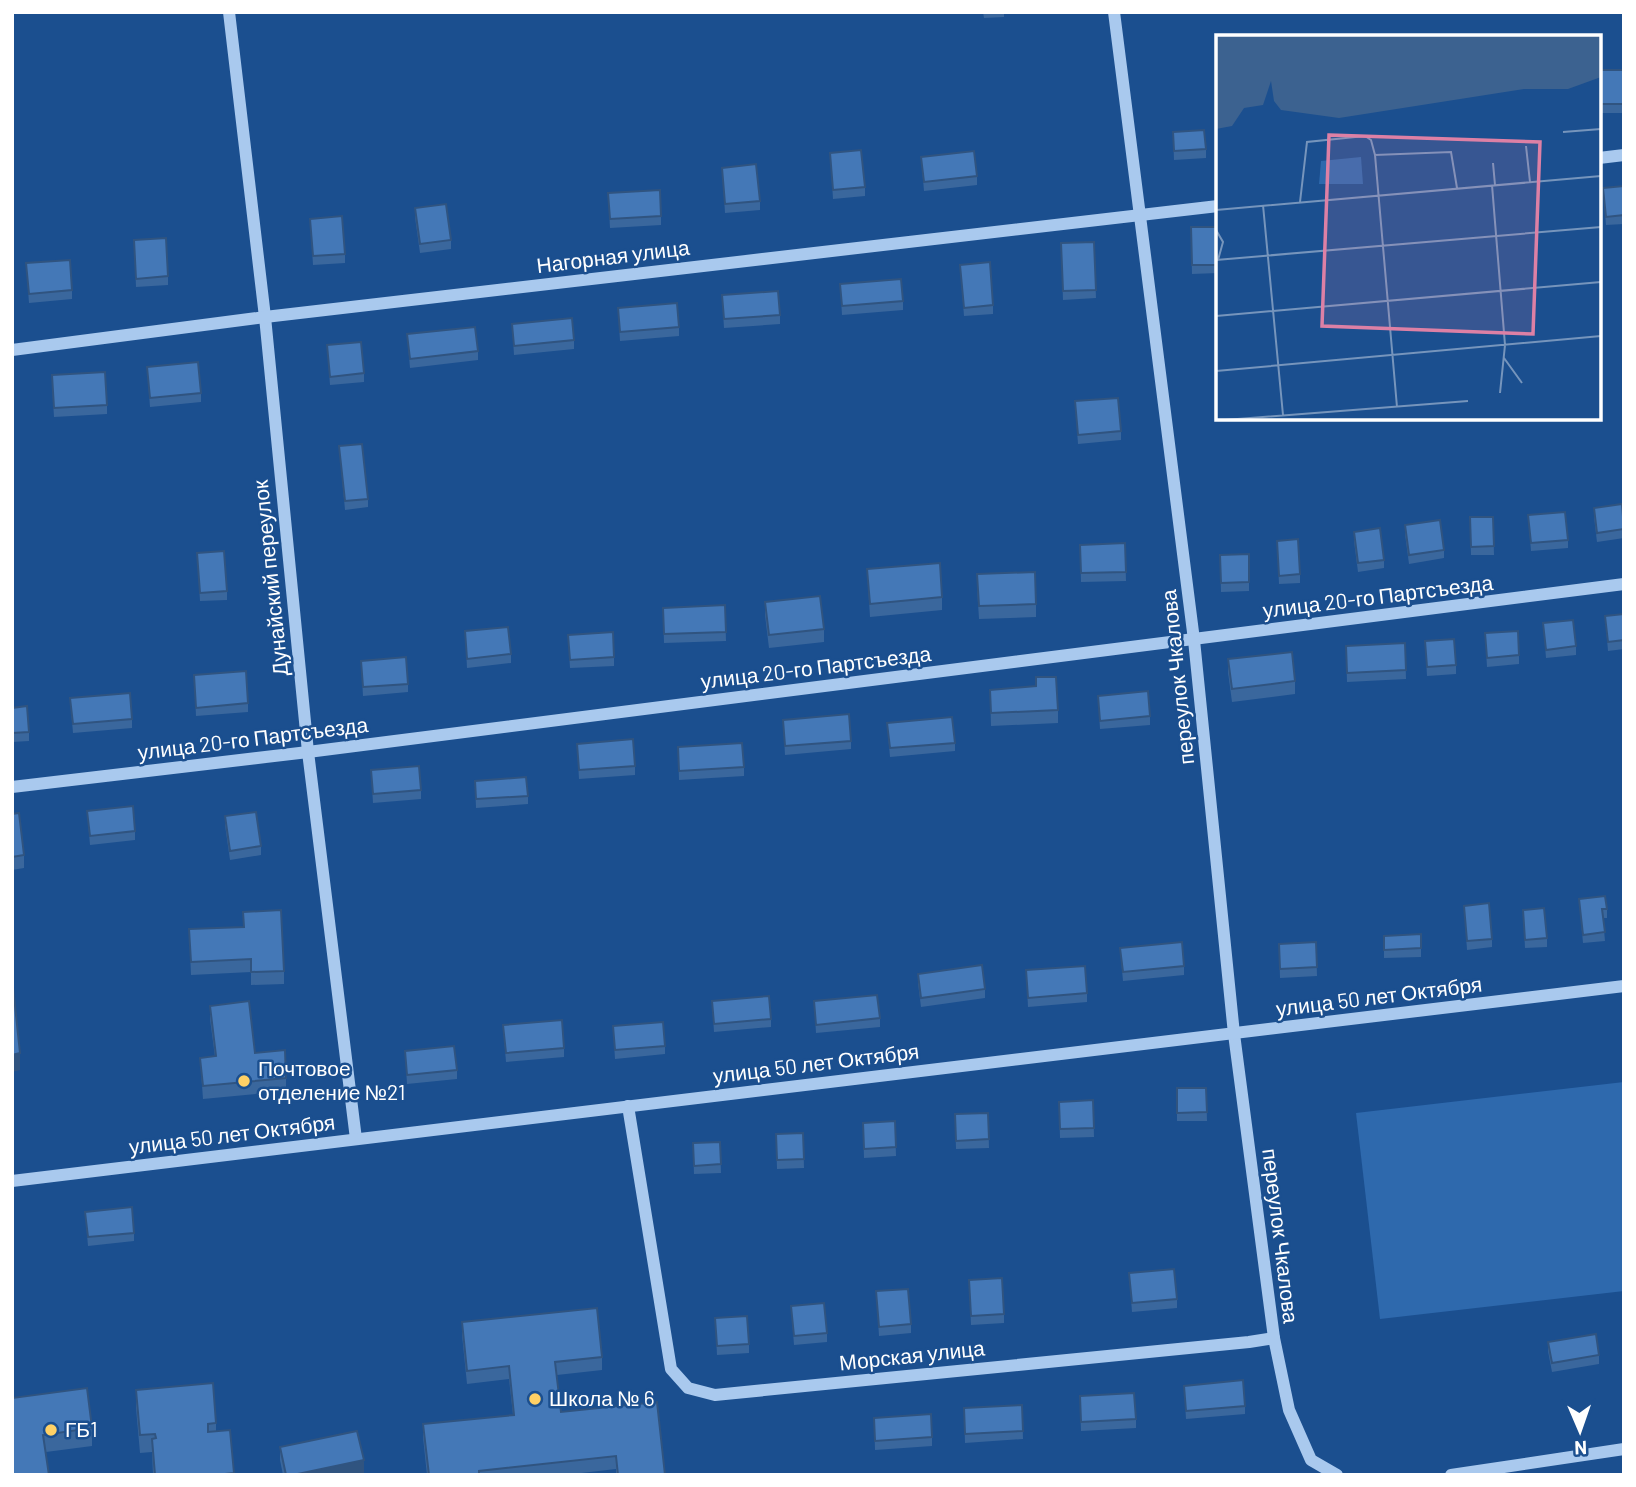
<svg xmlns="http://www.w3.org/2000/svg" width="1636" height="1487" font-family="Barlow,sans-serif">
<style>
.green{fill:#2e69ad}
.lines{fill:none;stroke-linecap:round;stroke-linejoin:round}
.minor{stroke:#a9c9ee;stroke-width:12}
.wall{fill:#3a679d}
.shaded-wall{fill:#305480}
.building{fill:#4478b7;stroke:#305480;stroke-width:2}
.poi-dot{fill:#ffd166;stroke:#1b4f8f;stroke-width:2.5}
.labels{text-anchor:middle;stroke-width:5;stroke-linejoin:round;paint-order:stroke}
.street-label{font-size:21px;fill:#fff;stroke:#1b4f8f}
.poi-label{font-size:21px;fill:#fff;stroke:#1b4f8f;text-anchor:start}
.inset-road{fill:none;stroke:#7695bc;stroke-width:2}
.view{fill:#dd80a5;fill-opacity:0.15;stroke:#dd80a5;stroke-width:3.5}
.inset-edge{fill:none;stroke:#fff;stroke-width:3.5}
</style>
<rect width="100%" height="100%" fill="#1b4f8f"/>
<polygon class="green" points="1624,1082 1624,1291 1380,1319 1356,1113"/>
<g class="lines">
<g class="minor">
<polyline points="229,12 265,317 308,752 356,1139"/>
<polyline points="1114,12 1194,640 1234,1034 1274,1338"/>
<polyline points="1599,158 1624,155"/>
<polyline points="12,350 265,317 1218,206"/>
<polyline points="12,787 308,752 1624,584"/>
<polyline points="628,1106 671,1369 688,1388 715,1395 1249,1342 1274,1338 1289,1410 1311,1460 1337,1475"/>
<polyline points="12,1181 1624,986"/>
<polyline points="1451,1475 1624,1449"/>
</g>
</g>
<g class="wall">
<polygon points="983,12 1004,12 1004,17 984,18"/>
<rect x="1599" y="70" width="25" height="43"/>
<polygon points="1173,132 1206,149 1206,158 1174,160"/>
<polygon points="830,153 865,187 865,196 833,199"/>
<polygon points="921,157 977,176 977,185 924,191"/>
<polygon points="722,168 760,201 760,210 725,213"/>
<polygon points="1624,186 1624,224 1606,225 1603,188"/>
<polygon points="608,193 661,216 661,225 610,228"/>
<polygon points="415,208 451,240 451,249 420,253 415,217"/>
<polygon points="310,219 345,254 345,263 313,265"/>
<polygon points="1191,227 1218,227 1218,273 1192,274"/>
<polygon points="134,240 168,276 168,285 136,287"/>
<polygon points="1094,242 1096,298 1063,300 1061,243"/>
<polygon points="26,263 72,290 72,299 29,303"/>
<polygon points="960,265 993,305 993,314 964,316"/>
<polygon points="840,284 903,301 903,310 842,315"/>
<polygon points="722,295 780,315 780,324 724,328"/>
<polygon points="618,308 679,327 679,336 620,341"/>
<polygon points="512,324 574,340 574,349 514,355"/>
<polygon points="407,334 478,351 478,360 410,368"/>
<polygon points="327,345 364,373 364,382 330,385"/>
<polygon points="147,367 201,393 201,402 150,407"/>
<polygon points="52,384 107,405 107,414 54,417"/>
<polygon points="1075,401 1121,431 1121,440 1078,444"/>
<polygon points="339,446 368,499 368,507 345,510"/>
<polygon points="1594,508 1624,514 1624,538 1597,542 1594,517"/>
<polygon points="1528,515 1568,540 1568,548 1531,551"/>
<polygon points="1470,517 1493,517 1494,555 1471,555"/>
<polygon points="1405,525 1444,550 1444,558 1409,564 1405,534"/>
<polygon points="1354,532 1384,560 1384,568 1358,572 1354,541"/>
<polygon points="1277,541 1300,574 1300,583 1279,584"/>
<polygon points="1125,543 1126,581 1081,582 1080,545"/>
<polygon points="197,553 227,591 227,600 200,601"/>
<polygon points="1249,554 1249,591 1221,592 1220,555"/>
<polygon points="867,569 942,597 942,610 870,617"/>
<polygon points="977,587 1036,604 1036,617 979,619"/>
<polygon points="765,602 824,629 824,642 769,648 765,615"/>
<polygon points="725,605 726,641 664,643 663,608"/>
<polygon points="1624,614 1624,649 1608,651 1605,616"/>
<polygon points="1543,623 1576,646 1576,655 1546,658"/>
<polygon points="465,631 511,654 511,663 467,668"/>
<polygon points="1485,633 1519,655 1519,664 1487,667"/>
<polygon points="568,635 614,657 614,666 570,668"/>
<polygon points="1425,641 1456,665 1456,674 1427,676"/>
<polygon points="1405,643 1406,679 1347,682 1346,646"/>
<polygon points="1228,659 1295,681 1295,694 1232,702 1228,672"/>
<polygon points="361,661 408,684 408,692 363,696"/>
<polygon points="194,675 248,703 248,712 196,716"/>
<polygon points="1036,686 1058,710 1058,723 991,726 990,690"/>
<polygon points="1098,696 1150,716 1150,725 1100,729"/>
<polygon points="70,698 132,719 132,728 73,733"/>
<polygon points="12,708 29,732 29,741 12,742"/>
<polygon points="783,720 851,741 851,749 785,755"/>
<polygon points="887,723 955,743 955,751 890,757"/>
<polygon points="577,744 635,766 635,775 579,779"/>
<polygon points="678,747 744,767 744,776 679,780"/>
<polygon points="371,770 421,790 421,799 373,803"/>
<polygon points="475,781 528,796 528,804 476,808"/>
<polygon points="87,811 135,831 135,840 90,845"/>
<polygon points="12,814 24,855 24,868 12,870"/>
<polygon points="225,816 261,846 261,855 230,860 225,825"/>
<polygon points="1579,899 1607,909 1607,918 1603,918 1605,941 1583,943"/>
<polygon points="1464,906 1492,939 1492,947 1467,950"/>
<polygon points="1523,910 1547,938 1547,947 1525,948"/>
<polygon points="243,912 284,971 284,984 251,985 251,972 191,975 189,929 243,927"/>
<polygon points="1421,934 1421,957 1384,958 1384,936"/>
<polygon points="1316,942 1317,976 1280,978 1279,944"/>
<polygon points="1120,948 1184,966 1184,975 1123,981"/>
<polygon points="1026,970 1087,993 1087,1002 1028,1007"/>
<polygon points="918,974 985,989 985,998 921,1007 918,983"/>
<polygon points="712,1001 771,1019 771,1027 714,1032"/>
<polygon points="814,1001 880,1018 880,1027 816,1033"/>
<polygon points="210,1006 255,1053 286,1078 286,1091 203,1099 200,1058 215,1057 210,1019"/>
<polygon points="503,1025 564,1048 564,1057 506,1062"/>
<polygon points="613,1026 665,1046 665,1054 615,1059"/>
<polygon points="405,1051 457,1070 457,1079 407,1084"/>
<polygon points="1177,1088 1206,1088 1207,1121 1177,1121"/>
<polygon points="12,1092 14,1102 14,1119 12,1120"/>
<polygon points="1093,1100 1094,1137 1060,1138 1059,1102"/>
<polygon points="988,1113 989,1148 956,1149 955,1114"/>
<polygon points="895,1121 896,1156 864,1158 863,1123"/>
<polygon points="803,1133 804,1168 777,1169 776,1134"/>
<polygon points="720,1142 721,1173 694,1174 693,1143"/>
<polygon points="85,1212 134,1233 134,1241 88,1246"/>
<polygon points="1129,1273 1177,1299 1177,1308 1132,1312"/>
<polygon points="969,1280 1004,1314 1004,1323 971,1325"/>
<polygon points="876,1291 911,1324 911,1333 879,1336"/>
<polygon points="791,1306 827,1333 827,1342 794,1345"/>
<polygon points="715,1318 749,1344 749,1353 717,1355"/>
<polygon points="462,1322 602,1357 602,1370 557,1375 561,1412 665,1475 616,1475 616,1469 564,1475 427,1475 423,1437 423,1424 513,1415 509,1379 467,1384 462,1335"/>
<polygon points="1548,1342 1599,1355 1599,1364 1552,1372 1548,1351"/>
<polygon points="1184,1386 1245,1406 1245,1414 1186,1419"/>
<polygon points="136,1390 216,1423 216,1431 230,1430 234,1475 153,1475 152,1452 140,1453 136,1408"/>
<polygon points="12,1398 92,1428 92,1446 46,1452 49,1475 12,1475"/>
<polygon points="1022,1405 1023,1439 965,1443 964,1408"/>
<polygon points="1080,1405 1136,1419 1136,1428 1081,1431"/>
<polygon points="874,1418 932,1437 932,1446 875,1450"/>
<polygon points="280,1447 364,1473 356,1475 283,1475 280,1460"/>
</g>
<g class="shaded-wall">
<polygon points="20,1053 20,1070 12,1072 12,1055"/>
<polygon points="364,1460 364,1473 356,1475 293,1475"/>
</g>
<g class="building">
<rect x="984" y="12" width="20" height="1"/>
<rect x="1599" y="70" width="25" height="34"/>
<polygon points="1204,130 1206,149 1174,151 1173,132"/>
<polygon points="861,150 865,187 833,190 830,153"/>
<polygon points="974,151 977,176 924,182 921,157"/>
<polygon points="756,164 760,201 725,204 722,168"/>
<polygon points="1624,186 1624,215 1606,217 1603,188"/>
<polygon points="660,190 661,216 610,219 608,193"/>
<polygon points="446,204 451,240 420,244 415,208"/>
<polygon points="342,216 345,254 313,256 310,219"/>
<polygon points="1191,227 1218,227 1218,265 1192,265"/>
<polygon points="166,238 168,276 136,279 134,240"/>
<polygon points="1094,242 1096,290 1063,291 1061,243"/>
<polygon points="70,260 72,290 29,294 26,263"/>
<polygon points="990,262 993,305 964,308 960,265"/>
<polygon points="901,279 903,301 842,306 840,284"/>
<polygon points="778,291 780,315 724,319 722,295"/>
<polygon points="677,303 679,327 620,332 618,308"/>
<polygon points="572,318 574,340 514,346 512,324"/>
<polygon points="475,327 478,351 410,359 407,334"/>
<polygon points="361,342 364,373 330,377 327,345"/>
<polygon points="198,362 201,393 150,398 147,367"/>
<polygon points="105,372 107,405 54,408 52,375"/>
<polygon points="1118,398 1121,431 1078,435 1075,401"/>
<polygon points="362,444 368,499 345,501 339,446"/>
<polygon points="1622,504 1624,529 1597,533 1594,508"/>
<polygon points="1565,512 1568,540 1531,543 1528,515"/>
<polygon points="1470,517 1493,517 1494,546 1471,547"/>
<polygon points="1440,520 1444,550 1409,555 1405,525"/>
<polygon points="1380,528 1384,560 1358,563 1354,532"/>
<polygon points="1298,539 1300,574 1279,576 1277,541"/>
<polygon points="1125,543 1126,572 1081,573 1080,545"/>
<polygon points="224,551 227,591 200,593 197,553"/>
<polygon points="1249,554 1249,582 1221,583 1220,555"/>
<polygon points="940,563 942,597 870,604 867,569"/>
<polygon points="1035,572 1036,604 979,606 977,574"/>
<polygon points="820,596 824,629 769,635 765,602"/>
<polygon points="725,605 726,632 664,634 663,608"/>
<polygon points="1624,614 1624,640 1608,642 1605,616"/>
<polygon points="1573,620 1576,646 1546,650 1543,623"/>
<polygon points="508,627 511,654 467,659 465,631"/>
<polygon points="1518,631 1519,655 1487,658 1485,633"/>
<polygon points="613,632 614,657 570,660 568,635"/>
<polygon points="1454,639 1456,665 1427,667 1425,641"/>
<polygon points="1405,643 1406,670 1347,673 1346,646"/>
<polygon points="1292,652 1295,681 1232,689 1228,659"/>
<polygon points="406,657 408,684 363,687 361,661"/>
<polygon points="246,671 248,703 196,708 194,675"/>
<polygon points="1036,677 1056,677 1058,710 991,713 990,690 1036,686"/>
<polygon points="1148,691 1150,716 1100,721 1098,696"/>
<polygon points="130,693 132,719 73,724 70,698"/>
<polygon points="27,706 29,732 12,733 12,708"/>
<polygon points="849,714 851,741 785,746 783,720"/>
<polygon points="952,717 955,743 890,748 887,723"/>
<polygon points="633,739 635,766 579,770 577,744"/>
<polygon points="742,743 744,767 679,771 678,747"/>
<polygon points="419,766 421,790 373,794 371,770"/>
<polygon points="526,777 528,796 476,799 475,781"/>
<polygon points="133,806 135,831 90,836 87,811"/>
<polygon points="256,812 261,846 230,851 225,816"/>
<polygon points="19,813 24,855 12,857 12,814"/>
<polygon points="1605,896 1607,909 1602,909 1605,932 1583,935 1579,899"/>
<polygon points="1489,903 1492,939 1467,941 1464,906"/>
<polygon points="1544,908 1547,938 1525,940 1523,910"/>
<polygon points="281,910 284,971 251,972 251,959 191,962 189,929 244,927 243,912"/>
<polygon points="1421,934 1421,948 1384,950 1384,936"/>
<polygon points="1182,942 1184,966 1123,972 1120,948"/>
<polygon points="1316,942 1317,967 1280,969 1279,944"/>
<polygon points="982,965 985,989 921,998 918,974"/>
<polygon points="1085,966 1087,993 1028,998 1026,970"/>
<polygon points="12,987 13,987 20,1053 12,1055"/>
<polygon points="877,995 880,1018 816,1025 814,1001"/>
<polygon points="769,996 771,1019 714,1024 712,1001"/>
<polygon points="249,1001 255,1053 285,1050 286,1078 203,1086 200,1058 216,1056 210,1006"/>
<polygon points="562,1020 564,1048 506,1053 503,1025"/>
<polygon points="663,1022 665,1046 615,1050 613,1026"/>
<polygon points="454,1046 457,1070 407,1075 405,1051"/>
<polygon points="1177,1088 1206,1088 1207,1112 1177,1113"/>
<polygon points="1093,1100 1094,1128 1060,1129 1059,1102"/>
<polygon points="988,1113 989,1139 956,1141 955,1114"/>
<polygon points="895,1121 896,1147 864,1149 863,1123"/>
<polygon points="803,1133 804,1159 777,1160 776,1134"/>
<polygon points="720,1142 721,1164 694,1166 693,1143"/>
<polygon points="132,1207 134,1233 88,1237 85,1212"/>
<polygon points="1174,1269 1177,1299 1132,1303 1129,1273"/>
<polygon points="1002,1278 1004,1314 971,1316 969,1280"/>
<polygon points="908,1289 911,1324 879,1327 876,1291"/>
<polygon points="824,1303 827,1333 794,1336 791,1306"/>
<polygon points="597,1308 602,1357 555,1362 561,1412 657,1402 665,1475 618,1475 616,1456 479,1471 479,1475 429,1475 423,1424 514,1415 509,1366 467,1371 462,1322"/>
<polygon points="747,1316 749,1344 717,1346 715,1318"/>
<polygon points="1596,1334 1599,1355 1552,1363 1548,1342"/>
<polygon points="1243,1380 1245,1406 1186,1411 1184,1386"/>
<polygon points="213,1383 216,1423 208,1424 208,1432 230,1430 234,1473 216,1475 155,1475 152,1439 156,1438 155,1434 140,1435 136,1390"/>
<polygon points="87,1388 92,1428 43,1435 49,1475 13,1475 12,1398"/>
<polygon points="1134,1393 1136,1419 1081,1422 1080,1396"/>
<polygon points="1022,1405 1023,1431 965,1434 964,1408"/>
<polygon points="931,1414 932,1437 875,1441 874,1418"/>
<polygon points="357,1431 364,1460 293,1475 286,1475 280,1447"/>
</g>
<g class="poi-dot">
<circle cx="244" cy="1081" r="7"/>
<circle cx="535" cy="1399" r="7"/>
<circle cx="51" cy="1430" r="7"/>
</g>
<g class="labels">
<g class="street-label">
<text transform="translate(613 257) rotate(-7)" y="7">Нагорная улица</text>
<text transform="translate(271 578) rotate(-96)" y="7">Дунайский переулок</text>
<text transform="translate(1378 597) rotate(-7)" y="7">улица 20-го Партсъезда</text>
<text transform="translate(816 668) rotate(-7)" y="7">улица 20-го Партсъезда</text>
<text transform="translate(1178 677) rotate(-96)" y="7">переулок Чкалова</text>
<text transform="translate(253 739) rotate(-7)" y="7">улица 20-го Партсъезда</text>
<text transform="translate(1379 997) rotate(-7)" y="7">улица 50 лет Октября</text>
<text transform="translate(816 1064) rotate(-7)" y="7">улица 50 лет Октября</text>
<text transform="translate(232 1135) rotate(-7)" y="7">улица 50 лет Октября</text>
<text transform="translate(1280 1236) rotate(83)" y="7">переулок Чкалова</text>
<text transform="translate(912 1356) rotate(-6)" y="7">Морская улица</text>
</g>
<g class="poi-label">
<text x="258" y="1076">Почтовое<tspan x="258" dy="24">отделение №21</tspan></text>
<text x="549" y="1406">Школа № 6</text>
<text x="65" y="1437">ГБ1</text>
</g>
</g>
<g transform="translate(1216 35)">
<rect width="385" height="385" fill="#1b4f8f"/>
<path d="M145 122 147 149H103L105 126Z" fill="#2e69ad"/>
<path d="M0 0H385V42L352 54H308L123 83 65 75 58 66 55 46 47 70 28 73 16 91 0 94Z" fill="#3c6290"/>
<path class="inset-road" d="M347 97 385 94M310 111 314 147M159 120 181 372M277 128 279 150M276 150 289 310 284 358M84 167 91 107 149 101 155 105 159 120 235 117 241 153M47 170 67 380M0 175 385 141M0 195 7 207 2 225M0 225 385 192M0 281 385 247M288 323 306 348M0 336 385 301M9 385 252 366"/>
<path class="view" d="M113 100 324 107 317 299 106 291Z"/>
<rect width="385" height="385" class="inset-edge"/>
</g>
<rect width="1636" height="1487" fill="none" stroke="#ffffff" stroke-width="28"/>
<g transform="translate(1580 1431) rotate(178)" stroke="#1b4f8f" stroke-width="5" paint-order="stroke">
<path d="M0-5L12 26L0 18L-12 26Z" fill="#ffffff"/>
<text y="-10" font-size="19" font-weight="bold" text-anchor="middle" fill="#ffffff">N</text>
</g>
</svg>
